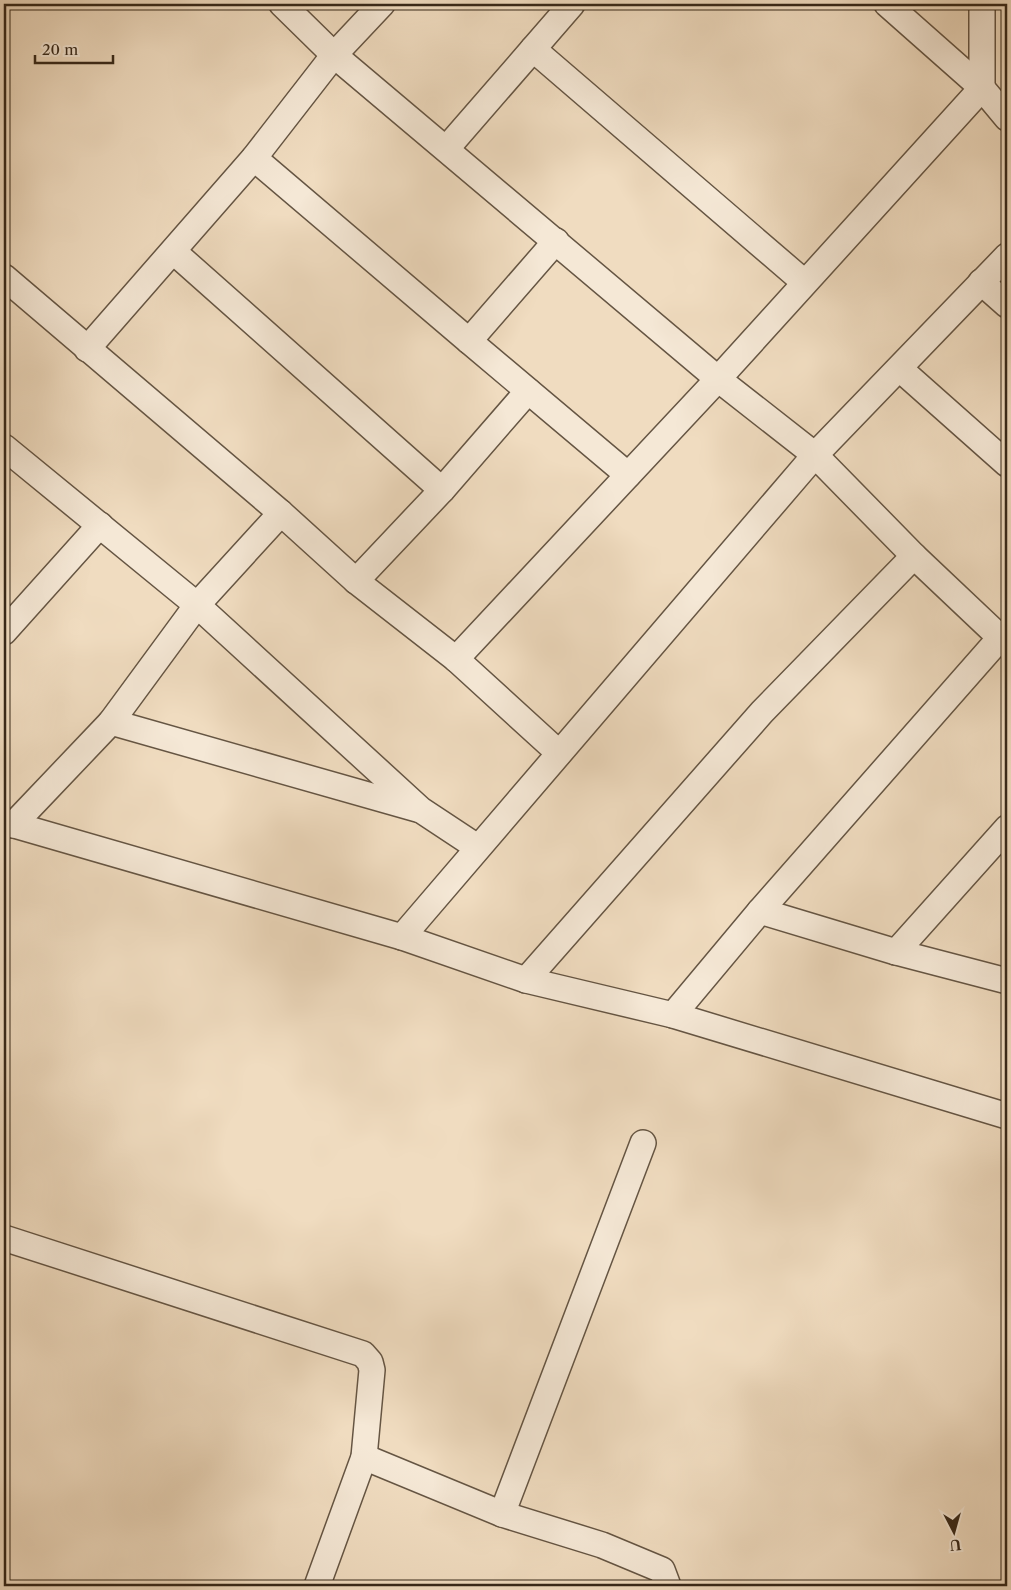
<svg xmlns="http://www.w3.org/2000/svg" width="1011" height="1590" font-family="'Libre Caslon Text',serif">
<style>
.lines{fill:none;stroke-linecap:round;stroke-linejoin:round}
.minor-casing{stroke:#655543;stroke-width:28}
.minor{stroke:#f5e8d6;stroke-width:25}
</style>
<rect width="100%" height="100%" fill="#f0dcc0"/>
<filter id="stains"><feTurbulence type="fractalNoise" baseFrequency=".004" numOctaves="4"/><feColorMatrix values="0 0 0 0 .2 0 0 0 0 .09 0 0 0 0 .02 0 0 0 .5 -.17"/></filter>
<radialGradient id="worn" r=".72"><stop offset=".6" stop-color="#630" stop-opacity="0"/><stop offset="1" stop-color="#630" stop-opacity=".3"/></radialGradient>
<g class="lines">
<defs>
<g id="minor">
<polyline points="282,4 334,55 718,379 815,455 402,937"/>
<polyline points="887,4 982,88 1007,118"/>
<polyline points="533,49 572,4"/>
<polyline points="447,148 533,49 804,282"/>
<polyline points="254,158 469,341"/>
<polyline points="556,241 469,341 628,475"/>
<polyline points="174,252 442,490"/>
<polyline points="1007,256 815,455 914,556 1007,644"/>
<polyline points="4,277 281,513 356,581 456,659 559,753"/>
<polyline points="981,282 1007,305"/>
<polyline points="87,349 254,158 334,55 382,4"/>
<polyline points="900,369 1007,464"/>
<polyline points="4,447 197,605 421,810 477,847"/>
<polyline points="356,581 442,490 528,391"/>
<polyline points="4,632 100,525"/>
<polyline points="456,659 718,379 982,88 982,4"/>
<polyline points="111,722 417,809"/>
<polyline points="4,822 402,937 526,980 673,1015 1007,1116"/>
<polyline points="13,825 111,722 197,605 281,513"/>
<polyline points="760,911 896,952 1007,981"/>
<polyline points="896,952 1007,828"/>
<polyline points="526,980 762,712 914,556"/>
<polyline points="673,1015 760,911 1000,638"/>
<polyline points="4,1238 363,1354 370,1362 372,1370 364,1457 317,1586"/>
<polyline points="364,1457 502,1514 602,1545 662,1570 668,1586"/>
<polyline points="502,1514 643,1143"/>
</g>
</defs>
<use href="#minor" class="minor-casing"/>
<use href="#minor" class="minor"/>
</g>
<rect width="1011" height="1590" fill="none" stroke="#f0dcc0" stroke-width="20"/>
<rect x="5" y="5" width="1001" height="1580" fill="none" stroke="#372819" stroke-width="2.5"/>
<rect x="10" y="10" width="991" height="1570" fill="none" stroke="#372819"/>
<g transform="translate(954 1532) rotate(174)" stroke="#f5e8d6" stroke-width="4" paint-order="stroke">
<path d="M0-4L9 19L0 12L-9 19Z" fill="#372819"/>
<text y="-8" font-size="14" font-weight="bold" text-anchor="middle" fill="#372819">U</text>
</g>
<path d="M35 55v8h78v-8" fill="none" stroke="#372819" stroke-width="2.5"/>
<text x="42" y="55" font-size="15" fill="#372819" stroke="#f5e8d6" stroke-width="4" paint-order="stroke">20 m</text>
<rect width="100%" height="100%" filter="url(#stains)"/>
<rect width="100%" height="100%" fill="url(#worn)"/>
</svg>
